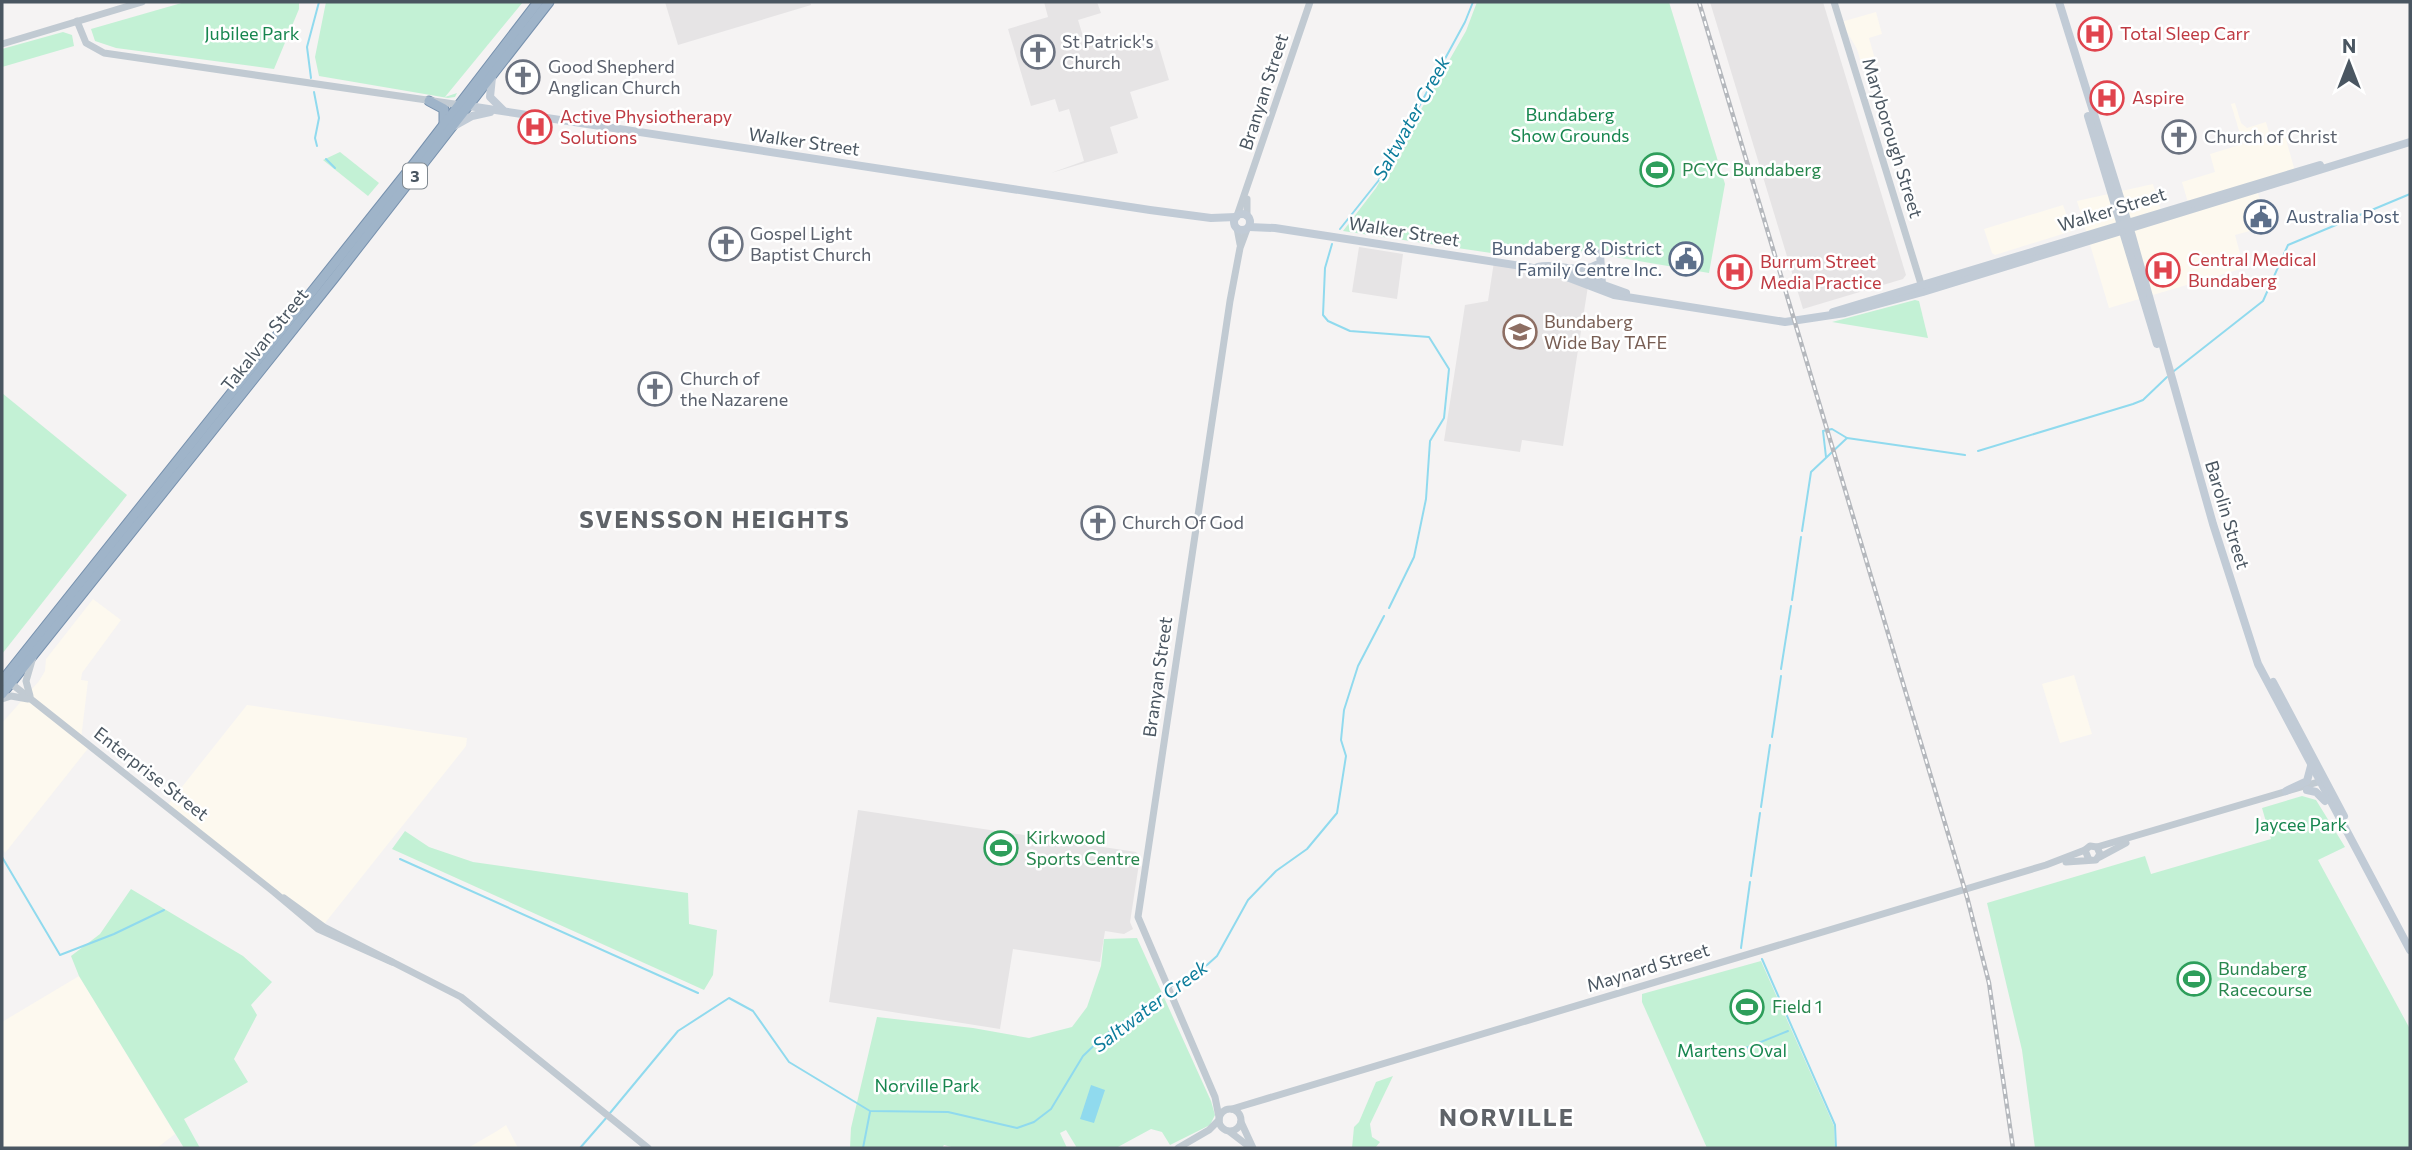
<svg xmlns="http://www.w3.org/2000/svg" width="2412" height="1150" font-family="Commissioner,sans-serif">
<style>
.commercial{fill:#fdf9ef}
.education{fill:#e6e4e5}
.green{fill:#c3f1d5}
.water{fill:#90daee}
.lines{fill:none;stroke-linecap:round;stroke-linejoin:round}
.stream{stroke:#90daee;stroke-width:2}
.trunk-casing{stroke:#7690ad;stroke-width:11}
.tertiary{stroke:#c1cad2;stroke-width:7}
.secondary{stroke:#c1cbd6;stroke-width:8}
.trunk{stroke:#9fb4c9;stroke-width:9}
.rail-casing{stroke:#b5b8bd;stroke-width:4.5}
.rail{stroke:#fff;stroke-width:2;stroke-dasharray:5;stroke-linecap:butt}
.labels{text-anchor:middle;stroke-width:5;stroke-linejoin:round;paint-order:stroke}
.shield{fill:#fff;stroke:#808990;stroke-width:2}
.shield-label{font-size:16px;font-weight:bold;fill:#4a5661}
.park-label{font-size:18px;fill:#17864f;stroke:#fff}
.health-label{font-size:18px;fill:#be3a42;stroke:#fff;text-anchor:start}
.worship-label{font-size:18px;fill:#5b616d;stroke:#fff;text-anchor:start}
.street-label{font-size:18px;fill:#4a5661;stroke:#fff}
.leisure-label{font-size:18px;fill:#27864d;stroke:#fff;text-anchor:start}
.service-label{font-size:18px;fill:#4e5e75;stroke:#fff;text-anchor:start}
.education-label{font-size:18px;fill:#785e54;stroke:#fff;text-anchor:start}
.water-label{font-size:19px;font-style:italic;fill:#0c7c9b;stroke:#fff}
.district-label{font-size:24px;font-weight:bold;letter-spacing:2px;fill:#5f6368;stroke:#fff}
</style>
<rect width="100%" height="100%" fill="#f5f3f3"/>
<g class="commercial">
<polygon points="1876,12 1882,34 1869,38 1875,59 1861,63 1857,49 1841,22"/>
<polygon points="2235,103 2241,123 2247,128 2266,122 2270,136 2284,132 2296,175 2256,187 2268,226 2235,235 2244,268 2109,308 2077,201 2153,184 2162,214 2189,206 2182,182 2215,172 2210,154 2243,144 2231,104"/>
<polygon points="2063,205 2072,231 1995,255 1992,253 1984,229"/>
<polygon points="93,599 121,620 82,673 81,680 88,681 81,739 90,746 5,853 2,848 2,723 39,681 45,671 46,659"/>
<polygon points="2074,675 2092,734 2060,743 2042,684"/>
<polygon points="247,705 467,738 466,746 321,928 166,807"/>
<polygon points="79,976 175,1134 157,1148 2,1148 2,1022"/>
<polygon points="506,1125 518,1148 468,1148 497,1131"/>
</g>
<g class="education">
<polygon points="665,2 810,2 811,5 678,45"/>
<polygon points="1044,2 1097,2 1101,13 1078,20 1086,46 1121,36 1125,49 1157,40 1169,80 1130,92 1138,118 1110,127 1118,153 1051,173 1084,161 1069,109 1059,112 1055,99 1031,106 1008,29 1048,17"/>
<polygon points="1710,2 1823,2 1906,275 1903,279 1803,309"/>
<polygon points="1359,247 1403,254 1397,299 1352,292"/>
<polygon points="1494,262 1528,267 1588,286 1563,446 1522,440 1520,452 1444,441 1465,305 1488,301"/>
<polygon points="858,810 1136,852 1140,857 1130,922 1133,929 1124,934 1105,931 1100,962 1013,949 1000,1029 829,1002"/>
</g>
<g class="green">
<polygon points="185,2 299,2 299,9 274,69 116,48 95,41 91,29"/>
<polygon points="326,2 523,2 445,97 457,93 455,97 448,98 319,76 315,57"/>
<polygon points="1477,2 1669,2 1725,184 1709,273 1568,249 1520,245 1518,257 1343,231 1376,188 1466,31"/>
<polygon points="63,32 72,35 74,46 2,67 2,49"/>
<polygon points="340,152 379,183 368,196 323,160"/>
<polygon points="1915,300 1919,301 1928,338 1832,322"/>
<polygon points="2,393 127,495 2,654"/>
<polygon points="2302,796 2316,800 2345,847 2318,860 2410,1029 2410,1148 2035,1148 2022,1050 1987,903 2145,856 2151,874 2271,839 2262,808"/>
<polygon points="405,831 429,847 473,862 688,893 689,924 717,930 713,975 704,990 392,849"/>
<polygon points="991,832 1014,836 1010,863 987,859"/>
<polygon points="131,889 243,956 272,982 251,1005 257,1015 234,1059 248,1082 184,1119 200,1148 184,1148 79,976 71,956 100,934"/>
<polygon points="1137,938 1211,1101 1215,1115 1210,1125 1170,1145 1162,1132 1151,1129 1116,1148 1077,1148 1066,1130 1060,1133 1067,1148 955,1148 944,1145 942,1148 850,1148 851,1128 877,1017 973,1028 1029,1038 1072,1027 1087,1007 1101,966 1104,939"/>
<polygon points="1761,961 1834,1126 1835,1148 1707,1148 1642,1002 1642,994"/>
<polygon points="1393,1076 1370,1124 1372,1137 1380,1142 1375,1148 1352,1148 1354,1127 1359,1122 1376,1082"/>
</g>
<polygon class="water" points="1091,1085 1105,1090 1094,1123 1080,1119"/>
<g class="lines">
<g class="stream">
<polyline points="311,78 307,47 319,2"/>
<polyline points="314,92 319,118 315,138 317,146"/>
<polyline points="326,159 335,168"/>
<polyline points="1340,229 1379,180 1465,22 1473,2"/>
<polyline points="1332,244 1325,268 1323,315 1328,321 1350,331 1429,337 1449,369 1444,418 1430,441 1426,499 1414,557 1389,608"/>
<polyline points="2174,371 2263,301 2288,245 2410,194"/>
<polyline points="1978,451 2133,404 2143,400 2167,377"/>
<polyline points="1826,457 1823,431 1832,429 1847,438"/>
<polyline points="1802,531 1811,472 1847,438 1965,455"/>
<polyline points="1792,600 1801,537"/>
<polyline points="1781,669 1791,606"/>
<polyline points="1772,737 1781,676"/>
<polyline points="1761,807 1770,745"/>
<polyline points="2,857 60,955 114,934 164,910"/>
<polyline points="400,859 698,993"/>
<polyline points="1751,876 1760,813"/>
<polyline points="1741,948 1750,882"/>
<polyline points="1762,959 1835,1125 1836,1148"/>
<polyline points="1172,986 1207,965 1217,956 1248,900 1276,871 1307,849 1337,813 1346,756 1341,740 1344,710 1358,666 1384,616"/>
<polyline points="1736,1052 1788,1031"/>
<polyline points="610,1113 678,1031 729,998 753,1011 789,1062 870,1111 948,1112 1017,1128 1034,1122 1051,1109 1083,1056 1105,1035 1165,992"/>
<polyline points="580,1148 607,1117"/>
<polyline points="863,1148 870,1112"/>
</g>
<defs>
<g id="trunk">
<polyline points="429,101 444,109 444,123"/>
<polyline points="2,681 416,161 538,2"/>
<polyline points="2,694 335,277 549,2"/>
</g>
</defs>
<use href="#trunk" class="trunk-casing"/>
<g class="tertiary">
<polyline points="1834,2 1921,284"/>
<polyline points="77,21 86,43 104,53 461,105"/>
<polyline points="2,44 142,2"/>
<polyline points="1247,199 1247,216"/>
<polyline points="1237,216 1310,2"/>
<polyline points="1237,228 1240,244"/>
<polyline points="8,681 274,892 318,929 392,962"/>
<polyline points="30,696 26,681 33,657"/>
<polyline points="2,699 11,696 28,699"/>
<polyline points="2097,847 2325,780"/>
<polyline points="2100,857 2126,843"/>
<polyline points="2066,862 2096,860 2100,854 2097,847 2090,846 2085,850 2089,860"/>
<polyline points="284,898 324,927 461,997 648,1148"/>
<circle cx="1230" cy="1120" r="11"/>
<polyline points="1232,1109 2046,865 2085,850"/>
<polyline points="1219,1117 1215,1097 1138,917 1230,301 1240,248 1247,229"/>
<polyline points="1241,1122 1253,1148"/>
<polyline points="1230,1132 1251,1148"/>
<polyline points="1178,1148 1209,1130 1219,1120"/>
</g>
<g class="secondary">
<polyline points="2059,2 2132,236 2213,524 2258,664 2410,950"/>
<polyline points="492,77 490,97 503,110"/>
<polyline points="469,106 1150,210 1211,218 1236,217"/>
<polyline points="2088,116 2157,344"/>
<polyline points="454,126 472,116 490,112"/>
<circle cx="1242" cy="222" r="8"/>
<polyline points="1249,227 1275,228 1528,267 1559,274 1614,295 1785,322 1845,313 1923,292 2410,142"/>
<polyline points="1600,253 1602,285"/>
<path d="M1538 267C1558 262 1577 275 1596 265"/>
<polyline points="1559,269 1626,293"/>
<polyline points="1833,312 2320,165"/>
<polyline points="2273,682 2344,816"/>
<polyline points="2307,790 2316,792 2325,801"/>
<polyline points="2286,791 2307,781 2311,766"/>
</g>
<use href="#trunk" class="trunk"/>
<defs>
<polyline id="rail" points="1699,2 1967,897 1989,983 2013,1148"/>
</defs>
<use href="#rail" class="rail-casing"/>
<use href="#rail" class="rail"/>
</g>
<defs>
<symbol id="hospital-ring" viewBox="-11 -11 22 22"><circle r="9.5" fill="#fff" stroke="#e0444e" stroke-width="1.5"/><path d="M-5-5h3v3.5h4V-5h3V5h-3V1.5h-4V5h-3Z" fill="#e0444e"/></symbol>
<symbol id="church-ring" viewBox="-11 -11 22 22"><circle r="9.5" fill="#fff" stroke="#6b7280" stroke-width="1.5"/><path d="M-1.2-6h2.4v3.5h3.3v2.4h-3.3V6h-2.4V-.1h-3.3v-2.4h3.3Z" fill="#6b7280"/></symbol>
<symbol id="stadium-ring" viewBox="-11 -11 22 22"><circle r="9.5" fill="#fff" stroke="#2e9e5b" stroke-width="1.5"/><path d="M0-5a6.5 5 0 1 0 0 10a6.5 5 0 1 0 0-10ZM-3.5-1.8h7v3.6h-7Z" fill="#2e9e5b"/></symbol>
<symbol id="civic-ring" viewBox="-11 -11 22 22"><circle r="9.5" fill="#fff" stroke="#5c6f8a" stroke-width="1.5"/><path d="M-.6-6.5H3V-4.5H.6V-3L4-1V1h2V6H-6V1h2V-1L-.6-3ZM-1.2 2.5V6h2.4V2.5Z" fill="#5c6f8a"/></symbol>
<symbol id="university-ring" viewBox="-11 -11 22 22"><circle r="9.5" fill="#fff" stroke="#8d6e63" stroke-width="1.5"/><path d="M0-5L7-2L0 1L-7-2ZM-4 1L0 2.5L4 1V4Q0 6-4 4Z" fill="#8d6e63"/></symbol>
</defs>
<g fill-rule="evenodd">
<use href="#hospital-ring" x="2076" y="15" width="38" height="38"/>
<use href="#church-ring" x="1019" y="33" width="38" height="38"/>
<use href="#church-ring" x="504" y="58" width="38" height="38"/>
<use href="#hospital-ring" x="2088" y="79" width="38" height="38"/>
<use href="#hospital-ring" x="516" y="108" width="38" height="38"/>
<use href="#church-ring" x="2160" y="118" width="38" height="38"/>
<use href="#stadium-ring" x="1638" y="151" width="38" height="38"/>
<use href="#civic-ring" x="2242" y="198" width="38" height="38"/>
<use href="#church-ring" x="707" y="225" width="38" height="38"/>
<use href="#civic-ring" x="1667" y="240" width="38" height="38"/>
<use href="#hospital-ring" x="2144" y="251" width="38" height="38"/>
<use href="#hospital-ring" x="1716" y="253" width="38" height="38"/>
<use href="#university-ring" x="1501" y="313" width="38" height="38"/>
<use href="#church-ring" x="636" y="370" width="38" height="38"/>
<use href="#church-ring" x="1079" y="504" width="38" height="38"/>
<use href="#stadium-ring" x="982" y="829" width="38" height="38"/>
<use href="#stadium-ring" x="2175" y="960" width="38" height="38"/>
<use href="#stadium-ring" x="1728" y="988" width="38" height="38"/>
</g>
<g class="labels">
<rect class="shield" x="403" y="163.5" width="24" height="25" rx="5"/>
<g class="shield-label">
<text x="415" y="182">3</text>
</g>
<g class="park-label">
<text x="252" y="40">Jubilee Park</text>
<text x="1570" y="121">Bundaberg<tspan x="1570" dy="21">Show Grounds</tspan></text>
<text x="2301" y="831">Jaycee Park</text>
<text x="1732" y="1057">Martens Oval</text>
<text x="927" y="1092">Norville Park</text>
</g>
<g class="health-label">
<text x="2120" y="40">Total Sleep Carr</text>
<text x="2132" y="104">Aspire</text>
<text x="560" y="123">Active Physiotherapy<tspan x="560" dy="21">Solutions</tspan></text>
<text x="2188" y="266">Central Medical<tspan x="2188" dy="21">Bundaberg</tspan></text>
<text x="1760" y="268">Burrum Street<tspan x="1760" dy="21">Media Practice</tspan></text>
</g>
<g class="worship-label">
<text x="1062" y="48">St Patrick's<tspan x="1062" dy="21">Church</tspan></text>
<text x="548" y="73">Good Shepherd<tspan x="548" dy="21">Anglican Church</tspan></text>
<text x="2204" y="143">Church of Christ</text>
<text x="750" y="240">Gospel Light<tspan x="750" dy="21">Baptist Church</tspan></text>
<text x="680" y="385">Church of<tspan x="680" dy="21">the Nazarene</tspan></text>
<text x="1122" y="529">Church Of God</text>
</g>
<g class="street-label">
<text transform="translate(1264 92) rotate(-72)" y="6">Branyan Street</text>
<text transform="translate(1892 138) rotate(73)" y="6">Maryborough Street</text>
<text transform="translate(804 142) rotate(8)" y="6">Walker Street</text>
<text transform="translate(2112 210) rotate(-17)" y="6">Walker Street</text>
<text transform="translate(1404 232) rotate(9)" y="6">Walker Street</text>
<text transform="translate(265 340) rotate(-51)" y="6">Takalvan Street</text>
<text transform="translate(2227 515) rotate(73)" y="6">Barolin Street</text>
<text transform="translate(1158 677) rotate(-82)" y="6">Branyan Street</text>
<text transform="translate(151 774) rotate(38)" y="6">Enterprise Street</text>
<text transform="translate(1648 968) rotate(-17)" y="6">Maynard Street</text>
</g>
<g class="leisure-label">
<text x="1682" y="176">PCYC Bundaberg</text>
<text x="1026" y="844">Kirkwood<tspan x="1026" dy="21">Sports Centre</tspan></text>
<text x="2218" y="975">Bundaberg<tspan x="2218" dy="21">Racecourse</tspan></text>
<text x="1772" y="1013">Field 1</text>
</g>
<g class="service-label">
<text x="2286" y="223">Australia Post</text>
<text x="1662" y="255" text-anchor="end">Bundaberg &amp; District<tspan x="1662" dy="21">Family Centre Inc.</tspan></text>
</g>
<g class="education-label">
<text x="1544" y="328">Bundaberg<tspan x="1544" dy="21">Wide Bay TAFE</tspan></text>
</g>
<g class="water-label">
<text transform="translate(1411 118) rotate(-61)" y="7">Saltwater Creek</text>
<text transform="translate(1150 1006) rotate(-37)" y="7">Saltwater Creek</text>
</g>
<g class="district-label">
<text x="715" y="528">SVENSSON HEIGHTS</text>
<text x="1507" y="1126">NORVILLE</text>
</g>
</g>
<rect width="2412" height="1150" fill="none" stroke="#4a5661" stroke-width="7"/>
<g transform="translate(2349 63)" stroke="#ffffff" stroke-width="5" paint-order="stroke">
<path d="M0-5L12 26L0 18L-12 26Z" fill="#4a5661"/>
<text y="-10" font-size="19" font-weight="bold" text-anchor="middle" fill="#4a5661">N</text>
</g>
</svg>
